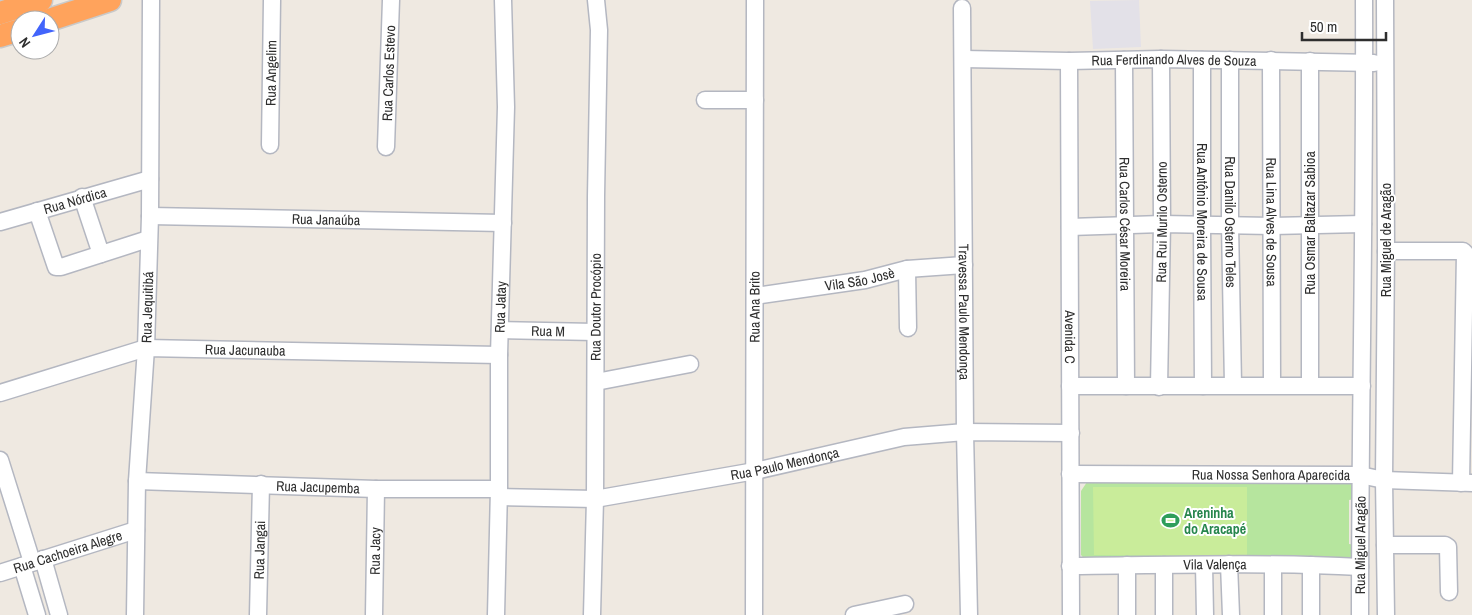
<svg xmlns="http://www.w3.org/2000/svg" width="1472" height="615" font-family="'Archivo Narrow',sans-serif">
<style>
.industrial{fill:#e3e1e8}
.green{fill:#b6e59e}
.pitch{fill:#c9ec9a}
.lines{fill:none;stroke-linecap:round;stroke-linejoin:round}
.minor-casing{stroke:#b4b7c1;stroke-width:19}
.highway-casing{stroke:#c9c9c9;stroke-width:25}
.minor{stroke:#fff;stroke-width:16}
.highway{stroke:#ffa35c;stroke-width:22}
.labels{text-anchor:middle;stroke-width:4;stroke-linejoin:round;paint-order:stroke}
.street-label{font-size:14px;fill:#2e2e2e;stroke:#fff}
.leisure-label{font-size:14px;font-weight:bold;fill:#27864d;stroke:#fff;text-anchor:start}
</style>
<rect width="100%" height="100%" fill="#efe9e1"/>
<polygon class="industrial" points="1139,0 1141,47 1093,49 1090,1"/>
<polygon class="green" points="1087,482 1350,482 1356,488 1355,499 1349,500 1349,544 1356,545 1356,555 1349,563 1087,562 1081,555 1081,491"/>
<polygon class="pitch" points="1093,487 1247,487 1247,556 1094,555"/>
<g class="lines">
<defs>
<g id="minor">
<polyline points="1385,0 1386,251 1384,480 1386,615"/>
<path id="s1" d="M962 8 965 432 969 615"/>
<path id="s2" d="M963 59 1069 61 1161 59 1374 63"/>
<path id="s3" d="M1124 60 1126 386"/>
<path id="s4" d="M1202 60V225L1203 386"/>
<path id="s5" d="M1230 60V225L1233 385"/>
<path id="s6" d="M1271 60 1272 385"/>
<path id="s7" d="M1069 61 1071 615"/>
<polyline points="1310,61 1310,385"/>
<polyline points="705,100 755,100"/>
<path id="s8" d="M270 145 272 0"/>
<path id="s9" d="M386 147 391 0"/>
<polyline points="82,197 101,254"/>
<polyline points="37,211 56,267 61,267 148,239"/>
<path id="s10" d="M150 216 503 223"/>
<path id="s11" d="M0 222 150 179"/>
<polyline points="1070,227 1162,224 1272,226 1363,224"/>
<polyline points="1386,251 1463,251 1465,253 1461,483"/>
<polyline points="907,269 908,328"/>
<path id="s12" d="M755 296 865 280 907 269 964 265"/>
<path id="s13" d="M500 330 595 332"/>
<polyline points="596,382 690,364"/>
<polyline points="1070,386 1362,386"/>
<path id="s14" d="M1159 387 1162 224 1161 59"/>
<path id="s15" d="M0 393 146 348 499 355"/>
<polyline points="0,460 32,562"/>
<path id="s16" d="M1070 474 1360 475 1384 480 1472 483"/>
<path id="s17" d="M137 481 376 489H499"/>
<path id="s18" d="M499 497 595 499 755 471 904 437 965 432 1071 433"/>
<polyline points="1385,545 1445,545 1448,547 1449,592"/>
<polyline points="43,559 59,615"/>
<polyline points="1229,564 1231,615"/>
<polyline points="1204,565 1205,615"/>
<polyline points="1273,565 1273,615"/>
<polyline points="1311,565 1311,615"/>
<polyline points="22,566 37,615"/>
<path id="s19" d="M1070 566C1167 565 1264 562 1360 567"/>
<path id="s20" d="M0 573 136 530"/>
<path id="s21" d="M135 615 137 481 146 348 150 216 151 0"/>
<path id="s22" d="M258 615 261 484"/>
<path id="s23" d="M374 615 376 489"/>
<path id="s24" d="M496 615 499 489V355L506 107 503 0"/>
<path id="s25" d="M592 615 595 499 596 196 599 30 596 0"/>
<path id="s26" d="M754 615 755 0"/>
<polyline points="854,615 905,604"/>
<polyline points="1127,615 1127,565"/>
<polyline points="1164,615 1164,565"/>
<path id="s27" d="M1360 615C1360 410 1365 205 1364 0"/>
</g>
<g id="highway">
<polyline points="0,13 41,0"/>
<polyline points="49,20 110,0"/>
<polyline points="0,36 20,30"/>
</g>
</defs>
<use href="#minor" class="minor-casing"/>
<use href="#highway" class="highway-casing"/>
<use href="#minor" class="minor"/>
<use href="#highway" class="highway"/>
</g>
<defs>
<symbol id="stadium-bare" viewBox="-9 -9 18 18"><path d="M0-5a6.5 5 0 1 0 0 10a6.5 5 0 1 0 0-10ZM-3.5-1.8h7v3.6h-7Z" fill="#2e9e5b" stroke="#fff" stroke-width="2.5" paint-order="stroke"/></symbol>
</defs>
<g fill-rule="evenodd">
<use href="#stadium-bare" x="1158" y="508" width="25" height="25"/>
</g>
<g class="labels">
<g class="street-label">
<text dy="5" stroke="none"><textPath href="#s2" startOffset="211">Rua Ferdinando Alves de Souza</textPath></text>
<text dy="5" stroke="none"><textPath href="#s8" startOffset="72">Rua Angelim</textPath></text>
<text dy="5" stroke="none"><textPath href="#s9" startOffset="74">Rua Carlos Estevo</textPath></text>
<text dy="5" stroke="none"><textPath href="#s11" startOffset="78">Rua Nórdica</textPath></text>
<text dy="5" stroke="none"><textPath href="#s10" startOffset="176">Rua Janaúba</textPath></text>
<text dy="5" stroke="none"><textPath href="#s3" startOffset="164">Rua Carlos César Moreira</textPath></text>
<text dy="5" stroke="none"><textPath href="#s14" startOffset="165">Rua Rui Murilo Osterno</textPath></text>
<text dy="5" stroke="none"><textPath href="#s4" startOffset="162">Rua Antônio Moreira de Sousa</textPath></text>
<text dy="5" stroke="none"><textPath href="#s5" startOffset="162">Rua Danilo Osterno Teles</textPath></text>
<text dy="5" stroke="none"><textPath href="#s6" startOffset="162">Rua Lina Alves de Sousa</textPath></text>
<text transform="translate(1310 223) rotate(-90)" y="5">Rua Osmar Baltazar Sabioa</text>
<text transform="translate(1386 240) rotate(-90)" y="5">Rua Miguel de Aragão</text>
<text dy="5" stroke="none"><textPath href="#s12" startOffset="106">Vila São Josè</textPath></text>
<text dy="5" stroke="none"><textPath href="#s24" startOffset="308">Rua Jatay</textPath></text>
<text dy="5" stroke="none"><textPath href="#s25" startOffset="308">Rua Doutor Procópio</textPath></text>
<text dy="5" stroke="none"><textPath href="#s21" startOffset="308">Rua Jequitibá</textPath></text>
<text dy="5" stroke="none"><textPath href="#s26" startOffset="308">Rua Ana Brito</textPath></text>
<text dy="5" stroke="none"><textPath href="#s1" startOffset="304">Travessa Paulo Mendonça</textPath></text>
<text dy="5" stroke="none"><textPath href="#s13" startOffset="48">Rua M</textPath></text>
<text dy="5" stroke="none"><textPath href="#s7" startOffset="276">Avenida C</textPath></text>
<text dy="5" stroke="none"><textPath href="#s15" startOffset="252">Rua Jacunauba</textPath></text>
<text dy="5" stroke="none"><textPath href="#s18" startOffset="289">Rua Paulo Mendonça</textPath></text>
<text dy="5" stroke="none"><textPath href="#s16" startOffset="201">Rua Nossa Senhora Aparecida</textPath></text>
<text dy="5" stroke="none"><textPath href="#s17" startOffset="181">Rua Jacupemba</textPath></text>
<text dy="5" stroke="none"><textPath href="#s27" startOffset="70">Rua Miguel Aragão</textPath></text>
<text dy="5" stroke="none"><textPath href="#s22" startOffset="65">Rua Jangai</textPath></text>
<text dy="5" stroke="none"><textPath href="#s20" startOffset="71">Rua Cachoeira Alegre</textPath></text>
<text dy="5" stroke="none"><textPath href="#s23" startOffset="64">Rua Jacy</textPath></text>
<text dy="5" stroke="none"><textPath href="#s19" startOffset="145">Vila Valença</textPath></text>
</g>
<g class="leisure-label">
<text x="1184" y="518">Areninha<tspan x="1184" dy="16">do Aracapé</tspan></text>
</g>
</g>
<g transform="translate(35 35) rotate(234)"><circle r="24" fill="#ffffff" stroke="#ababab"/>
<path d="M0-4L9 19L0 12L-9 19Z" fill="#4264fb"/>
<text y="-8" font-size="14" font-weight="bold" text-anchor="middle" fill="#2e2e2e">N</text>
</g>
<path d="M1302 32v8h84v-8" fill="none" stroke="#2e2e2e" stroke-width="2.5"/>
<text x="1310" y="32" font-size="15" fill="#2e2e2e" stroke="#ffffff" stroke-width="4" paint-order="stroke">50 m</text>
</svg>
